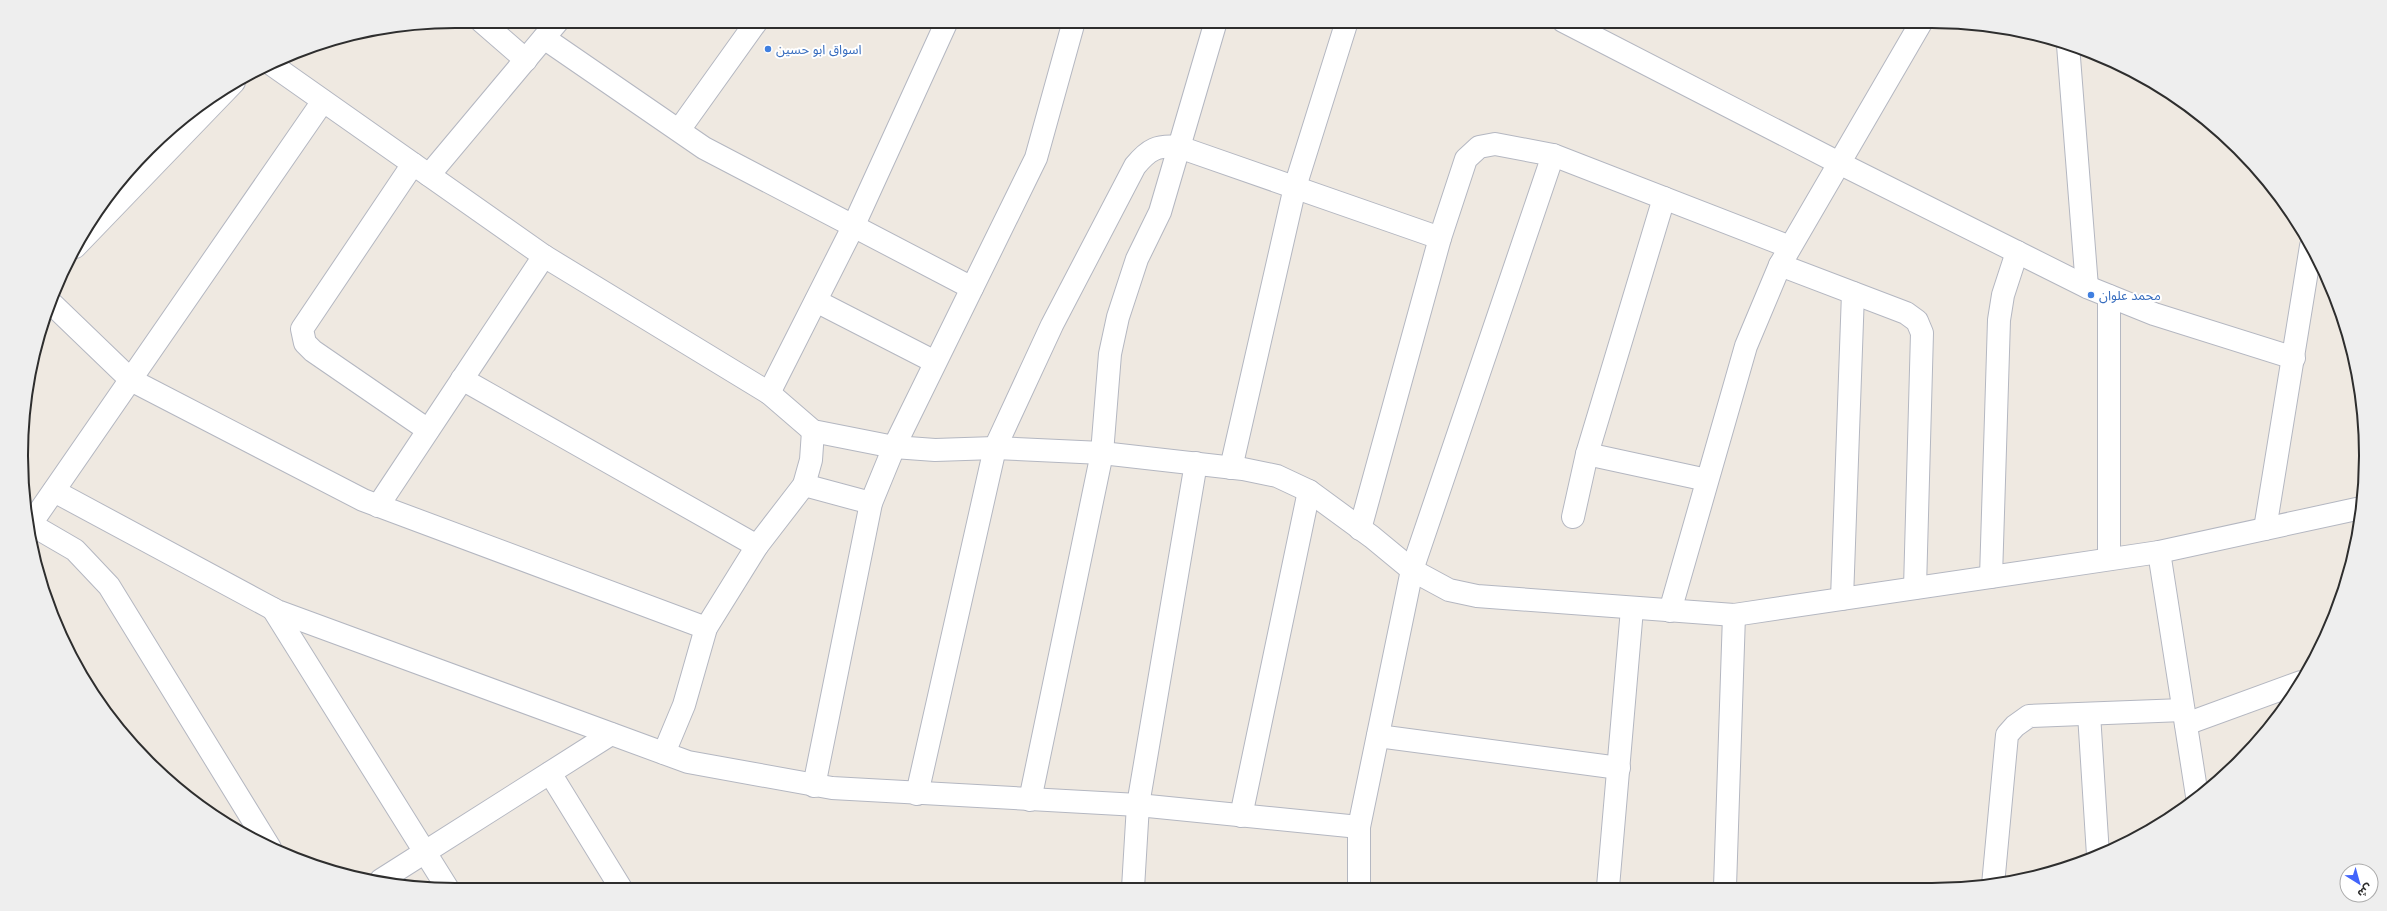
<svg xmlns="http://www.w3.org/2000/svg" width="2387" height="911" font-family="Helvetica,'Noto Sans Arabic',sans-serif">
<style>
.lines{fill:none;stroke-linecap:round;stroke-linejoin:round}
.minor-casing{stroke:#b4b7c1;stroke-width:24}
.minor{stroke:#fff;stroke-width:22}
.shop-dot{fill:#3f7fe0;stroke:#fff;stroke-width:1.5}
.labels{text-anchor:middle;stroke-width:4;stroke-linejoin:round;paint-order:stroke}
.shop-label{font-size:13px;fill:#366cbe;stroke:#fff;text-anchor:start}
.rim{fill:none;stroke:#2e2e2e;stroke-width:2}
</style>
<rect width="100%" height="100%" fill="#efe9e1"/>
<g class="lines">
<defs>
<g id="minor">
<polyline points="481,21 526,60"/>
<polyline points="1563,21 1839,163 2087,287 2154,314 2294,358"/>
<polyline points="544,38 704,148 972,288"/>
<polyline points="2068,45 2087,287"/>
<polyline points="271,64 544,256 769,393 813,431 894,447 935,450 995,448 1102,453 1243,469 1277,476 1309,491 1372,537 1412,570 1449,590 1477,596 1734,615 2159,552 2361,508"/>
<polyline points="679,130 757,21"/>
<polyline points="413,164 302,329 305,343 313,351 428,430"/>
<polyline points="429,175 558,21"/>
<polyline points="75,247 234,82"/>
<polyline points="1780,265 1906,313 1917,321 1922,333 1915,588"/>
<polyline points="2109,296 2109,559"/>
<polyline points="816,301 935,362"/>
<polyline points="50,302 131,380 363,500 706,628"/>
<polyline points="462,379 757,546"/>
<polyline points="769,393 853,227 947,21"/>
<polyline points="1587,454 1707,480"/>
<polyline points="1231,468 1295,187 1347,21"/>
<polyline points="804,485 871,503"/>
<polyline points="54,491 277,611 688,762 832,788 1138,805 1359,827"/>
<polyline points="378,506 544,256"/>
<polyline points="1573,517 1587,454 1664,198"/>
<polyline points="32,525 75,550 109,586 270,848"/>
<polyline points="28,528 323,101"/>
<polyline points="1360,529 1440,238 1466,159 1479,147 1495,144 1553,155 1790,247"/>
<polyline points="2265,529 2311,246"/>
<polyline points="2159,552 2197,796"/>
<polyline points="1991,577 1999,320 2003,295 2017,252"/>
<polyline points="1842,599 1853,293"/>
<polyline points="273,609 448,889"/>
<polyline points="1670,611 1746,346 1780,265 1922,21"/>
<polyline points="2089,714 2098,855"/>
<polyline points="2186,724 2301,682"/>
<polyline points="1378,736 1619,768"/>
<polyline points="664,753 684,705 706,628 757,546 804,485 811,460 813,431"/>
<polyline points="550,773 622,890"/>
<polyline points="814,786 871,503 894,447 1036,158 1074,21"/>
<path d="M917 794 995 448 1052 325 1135 166C1149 149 1157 145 1179 147L1440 238"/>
<polyline points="1030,800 1102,453 1110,354 1118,317 1137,259 1160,212 1216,21"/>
<polyline points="1241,816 1309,491"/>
<polyline points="381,880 611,734"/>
<polyline points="1993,885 2007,735 2015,726 2029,716 2183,710"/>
<polyline points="1608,887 1632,609"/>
<polyline points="1725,887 1734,615"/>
<polyline points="1133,888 1138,805 1196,463"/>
<polyline points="1359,888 1359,827 1412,570 1553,155"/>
</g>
</defs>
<use href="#minor" class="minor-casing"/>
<use href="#minor" class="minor"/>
</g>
<g class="shop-dot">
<circle cx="768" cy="49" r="4"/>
<circle cx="2091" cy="295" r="4"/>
</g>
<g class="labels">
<g class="shop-label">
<text x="776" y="54">اسواق ابو حسين</text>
<text x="2099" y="300">محمد علوان</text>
</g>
</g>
<path d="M0 0H2387V911H0ZM455 28H1932A427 427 0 0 1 2359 455V456A427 427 0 0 1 1932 883H455A427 427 0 0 1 28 456V455A427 427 0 0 1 455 28Z" fill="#eee" fill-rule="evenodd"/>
<path class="rim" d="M455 28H1932A427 427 0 0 1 2359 455V456A427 427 0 0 1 1932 883H455A427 427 0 0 1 28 456V455A427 427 0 0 1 455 28Z"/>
<g transform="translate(2359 883) rotate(143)"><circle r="19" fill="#ffffff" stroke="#ababab"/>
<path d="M0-3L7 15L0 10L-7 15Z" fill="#4264fb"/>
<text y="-6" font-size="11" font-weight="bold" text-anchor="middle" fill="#2e2e2e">ش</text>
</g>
</svg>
